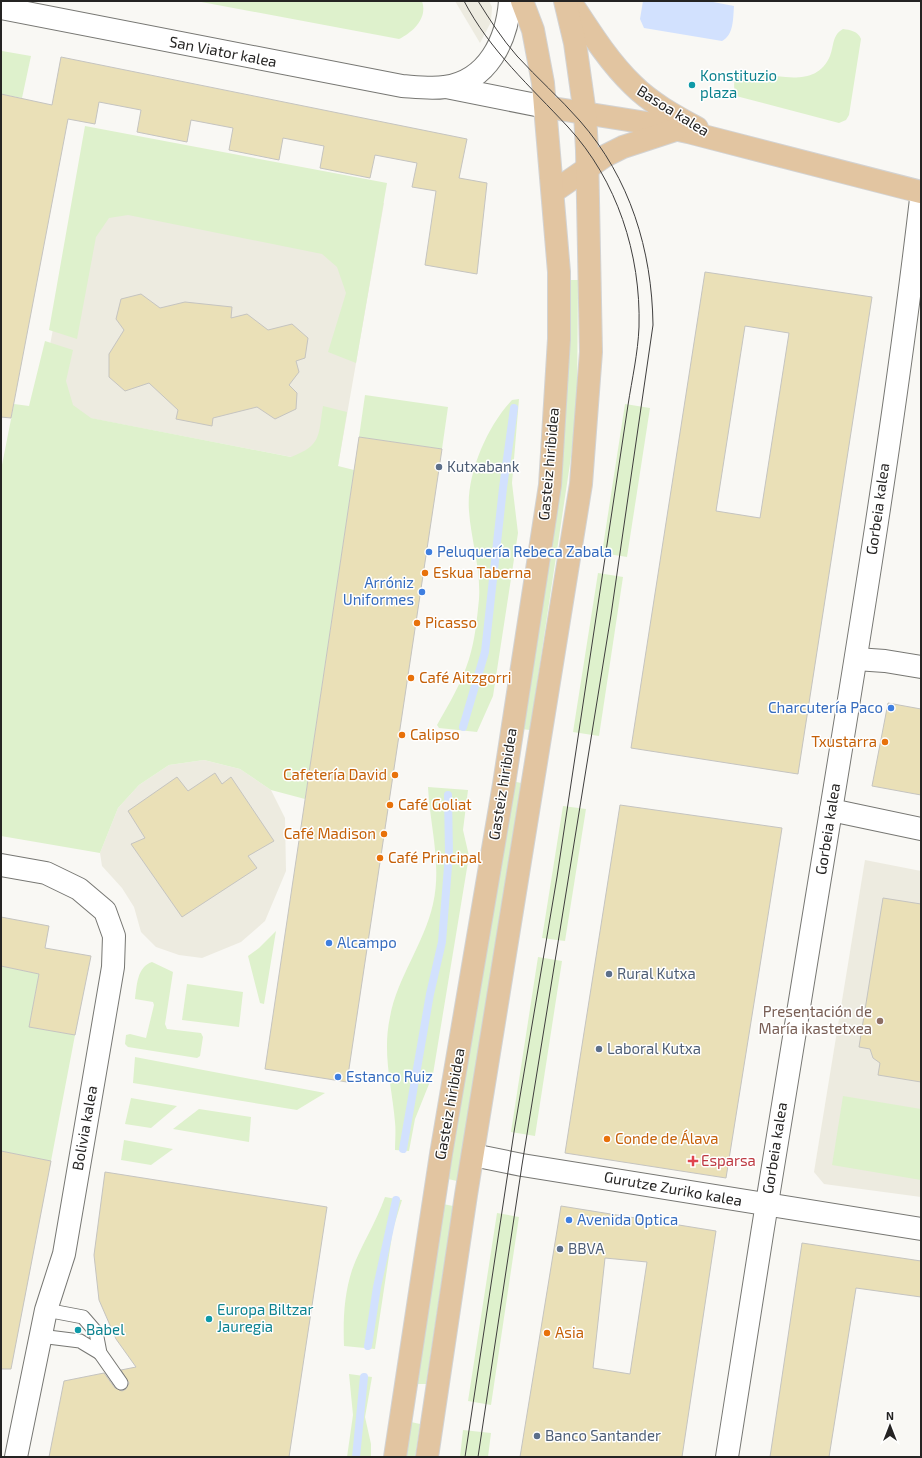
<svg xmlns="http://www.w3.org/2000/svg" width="922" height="1458" font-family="'Exo 2',sans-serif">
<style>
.built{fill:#edebe0}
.green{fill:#def1cc}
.water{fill:#d2e1fe}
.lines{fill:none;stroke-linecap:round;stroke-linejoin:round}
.stream{stroke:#d2e1fe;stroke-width:8}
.building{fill:#eae0b7;stroke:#c5c4c0;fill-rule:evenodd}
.service-casing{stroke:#777773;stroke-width:15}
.minor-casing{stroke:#777773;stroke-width:24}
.primary-casing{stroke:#d3d3d3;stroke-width:24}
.service{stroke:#fff;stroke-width:13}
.minor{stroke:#fff;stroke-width:22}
.primary{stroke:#e2c5a1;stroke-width:22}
.tram{stroke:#3f3e3d;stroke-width:1}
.culture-dot{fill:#0f9aa8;stroke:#fff;stroke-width:1.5}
.service-dot{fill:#5c6f8a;stroke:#fff;stroke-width:1.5}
.shop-dot{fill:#3f7fe0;stroke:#fff;stroke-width:1.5}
.food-dot{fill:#e8710a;stroke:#fff;stroke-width:1.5}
.education-dot{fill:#8d6e63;stroke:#fff;stroke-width:1.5}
.health-dot{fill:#e0444e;stroke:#fff;stroke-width:1.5}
.labels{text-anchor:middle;stroke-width:3;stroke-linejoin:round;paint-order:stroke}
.street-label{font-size:15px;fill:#252423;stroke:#fff}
.culture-label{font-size:15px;fill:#0d838f;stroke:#fff;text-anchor:start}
.service-label{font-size:15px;fill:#4e5e75;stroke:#fff;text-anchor:start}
.shop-label{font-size:15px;fill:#366cbe;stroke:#fff;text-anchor:start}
.food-label{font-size:15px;fill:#c56008;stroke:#fff;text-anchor:start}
.education-label{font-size:15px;fill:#785e54;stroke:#fff;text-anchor:end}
.health-label{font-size:15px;fill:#be3a42;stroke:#fff;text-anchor:start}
</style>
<rect width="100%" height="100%" fill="#f9f8f4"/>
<g class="built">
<polygon points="455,1 489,1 492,7 491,22 480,43"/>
<polygon points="88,145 384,203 338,466 38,408"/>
<polygon points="204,760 240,769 271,790 285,818 286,871 265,921 241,942 202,958 179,955 156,947 141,932 134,907 122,888 102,866 100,853 118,808 139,785 169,765"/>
<polygon points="865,860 921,871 921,1197 824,1184 814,1172"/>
</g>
<g class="green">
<path d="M196 1H422C428 18 413 32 399 39Z"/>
<path d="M843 29C850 30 858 31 861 39L849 115 846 120 839 123 736 96C733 88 733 77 741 72 770 72 815 92 830 56 834 46 832 35 843 29Z"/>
<polygon points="2,51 31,56 22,98 1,94"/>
<polygon points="85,126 387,183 356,363 328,352 346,293 337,267 322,254 128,215 109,218 96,237 77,339 49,330"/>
<polygon points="569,280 578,280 577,399 571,457 530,730 521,729 562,453 570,343"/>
<path d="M45 341 73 350 66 381 73 405 91 418 291 457C322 445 318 436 323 406L347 412 338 466 354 470 305 799 271 790 240 769 204 760 169 765 139 785 118 808 100 853 1 836V470L14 404 29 406Z"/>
<polygon points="365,395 448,407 442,449 359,437"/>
<path d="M519 399 512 483 518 533 493 696 477 732 439 728 437 725C449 704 462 682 469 659 475 640 477 619 479 599 481 569 471 540 469 511 466 475 487 426 512 400Z"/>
<polygon points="625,404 650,408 627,557 602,553"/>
<polygon points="598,573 623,577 599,736 573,732"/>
<polygon points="512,781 521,783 457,1181 448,1179"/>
<path d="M428 787 468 790 463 830 469 856 433 1074 415 1119 409 1151 395 1150C395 1141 396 1131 395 1122 392 1086 382 1054 390 1017 397 978 424 944 433 904 442 865 430 826 428 787Z"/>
<polygon points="563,806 586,809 565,941 542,938"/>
<polygon points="276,931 264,1004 260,1003 248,956 259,948"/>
<polygon points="538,957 562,961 535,1136 511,1132"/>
<path d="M152 962 173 972 165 1024 167 1029 201 1033 203 1037 200 1056 197 1058 128 1047 125 1044 126 1035 130 1034 146 1038 154 1005 153 1002 135 999C137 985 137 967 152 962Z"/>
<polygon points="1,966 39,974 29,1027 75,1035 51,1161 1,1151"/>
<polygon points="187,984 243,992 239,1027 182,1020"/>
<polygon points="135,1057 325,1093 297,1110 133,1083"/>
<polygon points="843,1096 921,1109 921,1180 832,1165"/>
<polygon points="131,1098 177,1106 151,1128 125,1124"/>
<polygon points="199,1109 251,1117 249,1142 173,1129"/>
<polygon points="124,1140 173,1149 151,1165 121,1160"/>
<path d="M385 1197 402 1200 393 1229 375 1349 344 1346C343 1320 344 1295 352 1270 361 1245 376 1223 385 1197Z"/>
<polygon points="443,1204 453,1206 426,1384 416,1384"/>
<polygon points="497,1213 519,1217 491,1405 468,1401"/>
<polygon points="349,1374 372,1377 365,1417 371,1444 371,1457 347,1457 353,1415"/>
<polygon points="411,1422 420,1424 415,1457 406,1457"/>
<polygon points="463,1430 491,1433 488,1457 460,1457"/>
</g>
<path class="water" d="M643 1H708L734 6C733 18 734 35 722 41L644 28 640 19Z"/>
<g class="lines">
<g class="stream">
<polyline points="463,727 485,652 503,488 514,408"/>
<polyline points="403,1149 430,994 442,942 449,854 448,795"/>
<polyline points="368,1346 377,1287 396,1200"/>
<polyline points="356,1457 364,1377"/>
</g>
</g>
<g class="building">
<polygon points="61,57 467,139 459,178 487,183 477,274 425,265 436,191 412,187 417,163 375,155 370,178 320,168 324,146 283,138 279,160 229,150 233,128 191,120 187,142 137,132 141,110 99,102 95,124 68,119 11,418 1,417 1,94 52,105"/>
<path d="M705 272 872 297 798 774 631 748ZM745 326 789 333 760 518 716 511Z"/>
<polygon points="141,294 160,308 185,302 232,307 231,318 247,314 268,330 292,324 308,338 305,358 296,361 299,372 289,385 297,393 296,409 275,419 257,407 213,418 212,426 176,419 178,410 149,383 125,391 109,377 109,354 124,330 116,319 121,299"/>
<polygon points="359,437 442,449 347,1082 265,1069"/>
<polygon points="888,703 921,709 921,795 872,786"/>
<polygon points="215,773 222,784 231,777 274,841 248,856 257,868 182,917 131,844 145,838 128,811 177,777 188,791"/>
<polygon points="620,805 782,828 726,1178 565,1153"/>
<polygon points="883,898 921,904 921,1082 878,1075 880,1063 873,1058 870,1049 859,1047"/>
<polygon points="1,917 49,926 45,948 91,956 75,1035 29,1027 39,974 1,966"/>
<polygon points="1,1151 51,1161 11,1369 1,1369"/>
<polygon points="105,1172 327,1207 289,1457 49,1457 64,1381 104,1373 115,1388 122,1391 126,1389 129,1383 121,1370 136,1367 116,1339 99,1300 94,1255"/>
<path d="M561 1206 716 1231 682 1457H520ZM605 1258 647 1262 630 1374 593 1368Z"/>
<polygon points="802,1243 921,1261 921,1297 856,1288 829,1457 770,1457"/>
</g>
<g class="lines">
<defs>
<g id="service">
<polyline points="46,1310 83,1317 96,1332 100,1353 121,1383"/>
<polyline points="40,1336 80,1341 100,1353"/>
</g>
<g id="minor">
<path d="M1 8 402 86C416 87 431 89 445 87 488 81 507 40 510 1"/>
<polyline points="446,87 546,107"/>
<polyline points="856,659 885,661 921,667"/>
<polyline points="831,810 921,829"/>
<polyline points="1,865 46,873 79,889 105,911 114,936 113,967 64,1254 46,1310 16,1457"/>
<polyline points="473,1155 522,1165 921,1229"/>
<path d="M727 1457C754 1284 781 1112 810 939 850 693 892 447 921 199"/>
</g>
<g id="primary">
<path d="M570 1C589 30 608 61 633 85 651 103 675 116 697 128"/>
<polyline points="546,107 647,123 688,132 921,192"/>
<polyline points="553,192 605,156 623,147 675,130"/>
<polyline points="395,1457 441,1154 504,784 550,485 559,339 559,272 543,83 533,30 522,1"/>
<polyline points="427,1457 466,1195 581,484 591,352 587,150 585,114 575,43 565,1"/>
</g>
</defs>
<use href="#service" class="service-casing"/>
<use href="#minor" class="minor-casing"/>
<use href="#primary" class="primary-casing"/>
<use href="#service" class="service"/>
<use href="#minor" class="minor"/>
<use href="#primary" class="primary"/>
<g class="tram">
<path d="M464 1C490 51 530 86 568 127 617 180 641 254 639 327 638 353 632 379 628 405L557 877 514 1132 465 1457"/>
<path d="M478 1457 522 1165 611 615 653 325C652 250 630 178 580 121 560 98 537 78 517 56 502 39 490 20 478 1"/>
</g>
</g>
<g class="culture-dot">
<circle cx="692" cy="85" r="4"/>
<circle cx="209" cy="1319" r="4"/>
<circle cx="78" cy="1330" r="4"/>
</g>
<g class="service-dot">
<circle cx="439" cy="467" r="4"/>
<circle cx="609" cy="974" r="4"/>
<circle cx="599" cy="1049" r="4"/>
<circle cx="560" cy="1249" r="4"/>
<circle cx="537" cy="1436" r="4"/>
</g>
<g class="shop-dot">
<circle cx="429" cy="552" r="4"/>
<circle cx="422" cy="592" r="4"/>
<circle cx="891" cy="708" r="4"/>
<circle cx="329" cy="943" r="4"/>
<circle cx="338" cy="1077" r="4"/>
<circle cx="569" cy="1220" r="4"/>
</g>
<g class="food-dot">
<circle cx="425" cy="573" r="4"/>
<circle cx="417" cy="623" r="4"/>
<circle cx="411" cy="678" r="4"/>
<circle cx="402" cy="735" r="4"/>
<circle cx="885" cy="742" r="4"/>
<circle cx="395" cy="775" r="4"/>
<circle cx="390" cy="805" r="4"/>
<circle cx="384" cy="834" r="4"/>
<circle cx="380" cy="858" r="4"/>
<circle cx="607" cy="1139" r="4"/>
<circle cx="547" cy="1333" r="4"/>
</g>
<circle class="education-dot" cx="880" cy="1021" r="4"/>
<path class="health-dot" d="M691 1155h4v4h4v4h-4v4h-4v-4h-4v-4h4z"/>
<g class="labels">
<g class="street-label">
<text transform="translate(223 52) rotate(11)" y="5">San Viator kalea</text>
<text transform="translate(673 111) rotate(32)" y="5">Basoa kalea</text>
<text transform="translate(549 464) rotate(-85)" y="5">Gasteiz hiribidea</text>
<text transform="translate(878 509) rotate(-82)" y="5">Gorbeia kalea</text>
<text transform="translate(503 784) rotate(-81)" y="5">Gasteiz hiribidea</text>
<text transform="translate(828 829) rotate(-81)" y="5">Gorbeia kalea</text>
<text transform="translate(450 1104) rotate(-80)" y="5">Gasteiz hiribidea</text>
<text transform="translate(85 1128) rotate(-80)" y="5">Bolivia kalea</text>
<text transform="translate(775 1148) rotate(-81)" y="5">Gorbeia kalea</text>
<text transform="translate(673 1189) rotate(10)" y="5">Gurutze Zuriko kalea</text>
</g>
<g class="culture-label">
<text x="700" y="81">Konstituzio<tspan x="700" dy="17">plaza</tspan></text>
<text x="217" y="1315">Europa Biltzar<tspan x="217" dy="17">Jauregia</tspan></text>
<text x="86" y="1335">Babel</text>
</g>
<g class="service-label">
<text x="447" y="472">Kutxabank</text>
<text x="617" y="979">Rural Kutxa</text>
<text x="607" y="1054">Laboral Kutxa</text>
<text x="568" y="1254">BBVA</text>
<text x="545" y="1441">Banco Santander</text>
</g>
<g class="shop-label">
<text x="437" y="557">Peluquería Rebeca Zabala</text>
<text x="414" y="588" text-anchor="end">Arróniz<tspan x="414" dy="17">Uniformes</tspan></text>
<text x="883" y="713" text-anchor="end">Charcutería Paco</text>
<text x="337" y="948">Alcampo</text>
<text x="346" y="1082">Estanco Ruiz</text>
<text x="577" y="1225">Avenida Optica</text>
</g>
<g class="food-label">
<text x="433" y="578">Eskua Taberna</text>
<text x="425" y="628">Picasso</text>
<text x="419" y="683">Café Aitzgorri</text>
<text x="410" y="740">Calipso</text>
<text x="877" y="747" text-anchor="end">Txustarra</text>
<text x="387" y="780" text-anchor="end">Cafetería David</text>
<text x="398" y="810">Café Goliat</text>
<text x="376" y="839" text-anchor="end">Café Madison</text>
<text x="388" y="863">Café Principal</text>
<text x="615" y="1144">Conde de Álava</text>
<text x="555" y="1338">Asia</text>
</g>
<g class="education-label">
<text x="872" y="1017">Presentación de<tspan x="872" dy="17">María ikastetxea</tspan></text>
</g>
<g class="health-label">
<text x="701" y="1166">Esparsa</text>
</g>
</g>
<rect width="922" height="1458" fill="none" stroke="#252423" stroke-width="4"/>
<g transform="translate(890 1426)" stroke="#ffffff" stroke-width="3" paint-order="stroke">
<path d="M0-3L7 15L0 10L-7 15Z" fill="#252423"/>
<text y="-6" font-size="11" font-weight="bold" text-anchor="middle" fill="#252423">N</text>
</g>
</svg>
